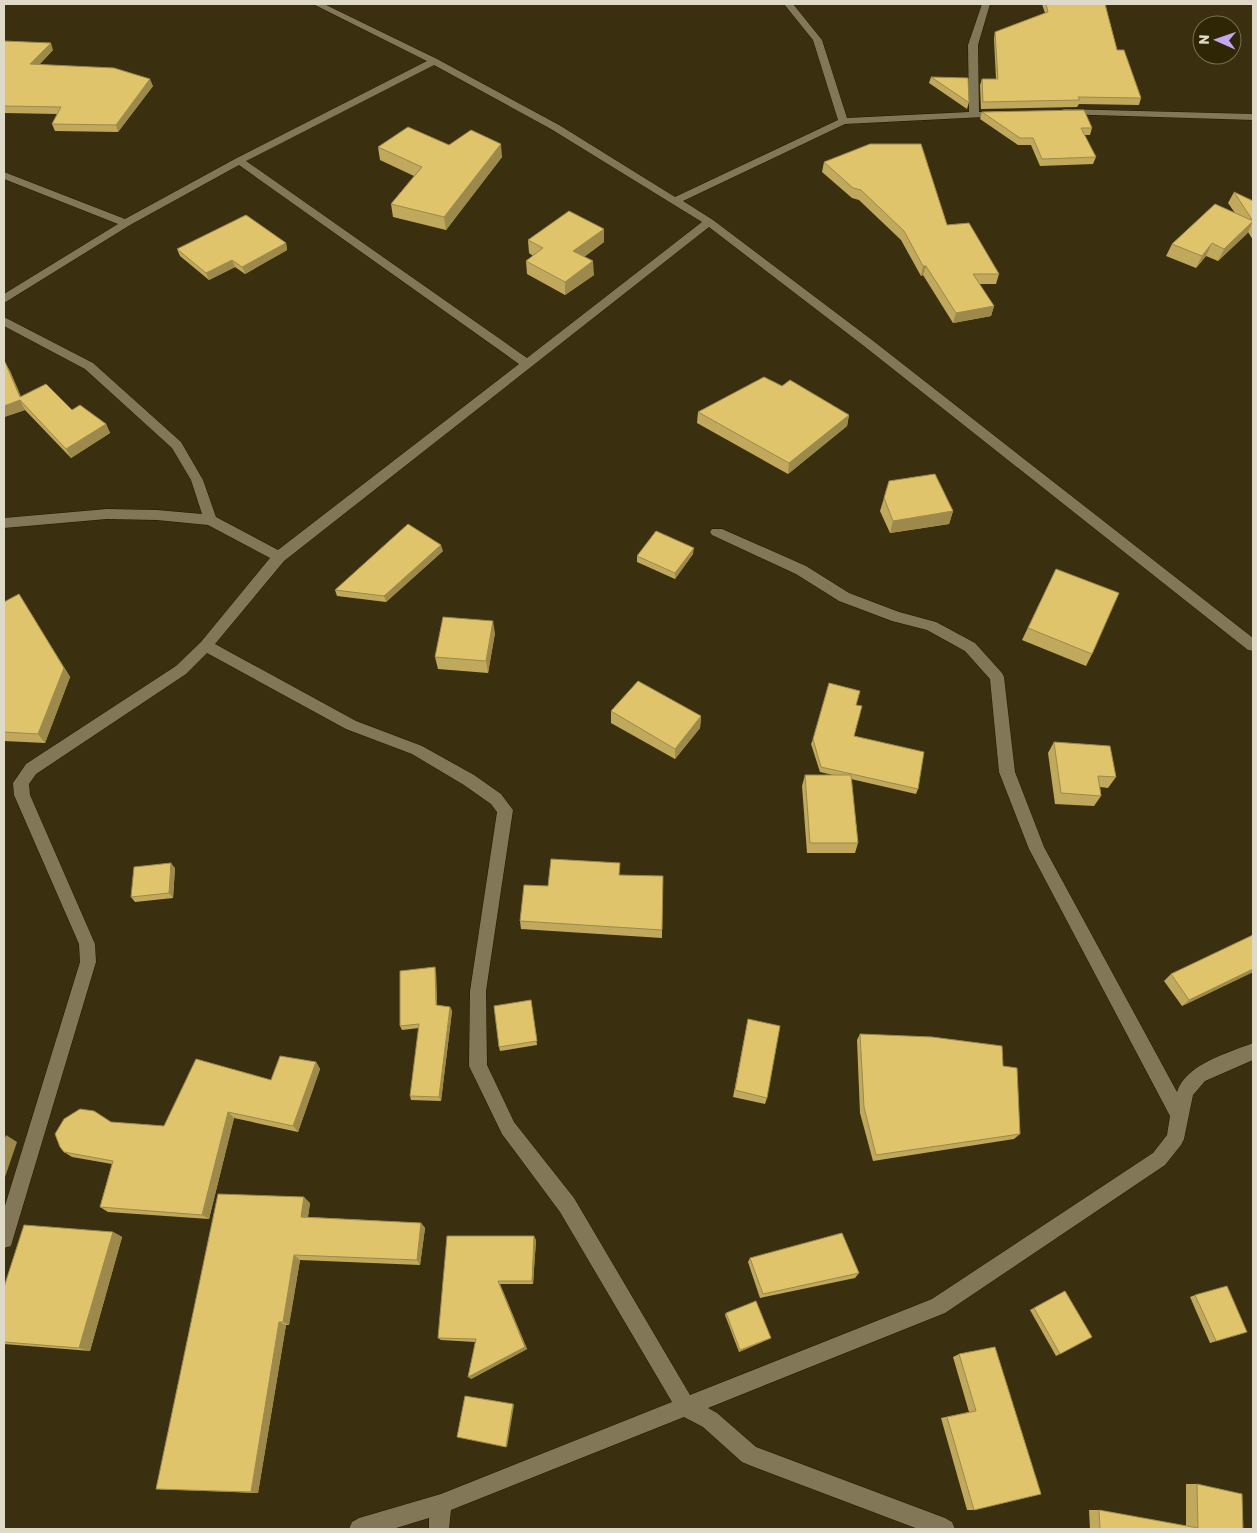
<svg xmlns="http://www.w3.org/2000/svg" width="1257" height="1533" font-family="Rubik,sans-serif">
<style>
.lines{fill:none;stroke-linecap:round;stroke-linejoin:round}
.minor-casing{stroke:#211800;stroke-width:1}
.minor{fill:#827756;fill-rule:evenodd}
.wall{fill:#c0a95c}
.shaded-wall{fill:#9c894b}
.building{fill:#dfc46b;stroke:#9c894b}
</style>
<rect width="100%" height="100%" fill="#3a3010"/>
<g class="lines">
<defs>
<g id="minor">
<path d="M313 4H324L437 59 559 125 675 197 838 120 813 40 784 4H793L822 40 847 118 969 112 968 45 982 4H990L978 45 979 112 1001 111 1004 112V116L845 124 683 201 713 220 872 340 1253 638V651L1248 650 864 346 709 227 284 561 215 644 356 721 422 746 474 775 501 794 513 810 486 991 487 1065 514 1122 574 1198 690 1395 932 1299 1153 1153 1167 1135 1170 1116 1029 849 999 772 990 679 965 651 927 630 892 621 839 601 796 574 712 535 710 532 712 529H722L806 566 849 593 899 612 936 622 975 643 1002 673 1004 677 1015 772 1044 847 1177 1092C1186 1064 1228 1053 1253 1043V1060L1205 1081 1193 1095 1184 1139 1181 1145 1165 1165 945 1313 708 1408 717 1413 756 1447 945 1518 952 1522 955 1529H918L749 1465 742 1462 703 1427 684 1417 451 1510 449 1529H429V1518L393 1529H349L352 1522 359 1518 441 1494 672 1402 560 1212 502 1134 469 1066 470 991 497 812 491 804 464 785 412 754 346 729 207 653 186 674 36 774 29 784 30 795 95 944 96 962 13 1239 11 1246 4 1248V1209L80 962 79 944 14 795 13 783 26 764 176 666 201 642 270 558 208 525 157 520 107 519 4 528V518L107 509 157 510 202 514 191 480 172 448 85 369 4 326V317L93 363 181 442 203 480 216 517 278 550 519 364 239 165 130 225 4 303V294L118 224 4 179V172L125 219 235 159 427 61ZM434 65 551 129 702 222 527 358 246 161Z"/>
<polygon points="1064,109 1253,114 1253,120 1061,114 1061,110"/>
</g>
</defs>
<use href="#minor" class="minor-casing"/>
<use href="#minor" class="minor"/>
</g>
<g class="wall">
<polygon points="1042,4 1105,4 1117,50 1141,98 1139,105 1079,104 1077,107 981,109 980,85 982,79 996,79 994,39 995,32 1045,13"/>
<polygon points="4,41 53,50 39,65 153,86 118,132 55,131 52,124 57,114 4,113"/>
<polygon points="931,77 969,102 967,109 929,83"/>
<polygon points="982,112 1092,128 1090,135 1084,135 1096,157 1093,164 1040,166 1031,145 1018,145 980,119"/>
<polygon points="449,145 502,157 446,230 393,217 391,204 414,176 380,160 378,147"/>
<polygon points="824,162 947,225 999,274 996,284 979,284 994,306 991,316 953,323 923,275 921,276 901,240 859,200 852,198 822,172"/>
<polygon points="1234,192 1253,201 1253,240 1248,232 1218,261 1206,256 1196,268 1166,256 1172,244 1235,213 1228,203"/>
<polygon points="604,229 604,242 584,257 594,275 565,295 527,274 526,261 533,256 529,253 528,240"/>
<polygon points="286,243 287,250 245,274 235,267 209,280 180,256 177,249"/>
<polygon points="4,362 10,371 21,397 72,410 106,424 110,433 71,458 25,410 4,417"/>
<polygon points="782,386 849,415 847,426 788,474 697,423 698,412"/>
<polygon points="884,498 953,511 949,524 890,533 880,511"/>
<polygon points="443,551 386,602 337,596 335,590"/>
<polygon points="693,554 675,579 637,562 637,556"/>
<polygon points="1056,569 1092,654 1086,666 1022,640"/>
<polygon points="4,602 25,604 70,677 45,743 4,741"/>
<polygon points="495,633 488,673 438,669 435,657"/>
<polygon points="856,705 854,736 918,789 916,794 851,779 858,843 855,853 807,853 802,786 805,775 833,775 820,772 811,744 813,739"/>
<polygon points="611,711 701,716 700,728 675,759 611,723"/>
<polygon points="1054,742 1116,777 1108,788 1100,787 1101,796 1094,806 1055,804 1048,753"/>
<polygon points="175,868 173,898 135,902 131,897"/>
<polygon points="620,875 662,930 662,938 521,929 520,921 548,886"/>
<polygon points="1253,935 1253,972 1182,1006 1164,981 1171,974"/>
<polygon points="436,972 437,1005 450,1007 452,1011 441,1101 411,1100 410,1096 419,1028 402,1030 400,1026"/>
<polygon points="531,1000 537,1045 500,1051 499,1047"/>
<polygon points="748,1019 767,1098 765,1104 733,1097"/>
<polygon points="860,1034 1003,1066 1020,1134 1014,1139 873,1161 860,1113 857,1040"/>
<polygon points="316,1062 320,1069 298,1132 234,1118 209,1219 108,1212 100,1207 112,1164 72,1157 64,1152 111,1122 164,1126 271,1080"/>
<polygon points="310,1203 308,1217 421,1223 425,1228 420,1265 300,1260 289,1325 286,1325 258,1493 156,1489"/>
<polygon points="113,1232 122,1237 90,1351 4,1344 4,1287"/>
<polygon points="536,1240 533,1284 500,1284 527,1349 471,1379 475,1342 441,1340 438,1338"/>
<polygon points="750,1258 859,1273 855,1278 760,1298 748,1262"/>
<polygon points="1065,1291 1060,1354 1056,1356 1030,1310"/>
<polygon points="1195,1295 1247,1332 1210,1343 1190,1297"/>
<polygon points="726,1313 769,1339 739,1352 725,1315"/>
<polygon points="959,1354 1041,1494 974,1510 967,1510 941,1418 969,1412 953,1357"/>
<polygon points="1186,1484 1197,1484 1243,1529 1090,1529 1089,1510 1099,1510 1186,1526"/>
</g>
<g class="shaded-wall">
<polygon points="51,43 53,50 33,71 30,64"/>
<polygon points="150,79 153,86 118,132 116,125"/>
<polygon points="501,144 502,157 446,230 444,217"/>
<polygon points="1253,221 1247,234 1218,261 1224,249"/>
<polygon points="604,229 604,242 574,264 573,251"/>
<polygon points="286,243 287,250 245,274 242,267"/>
<polygon points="1212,243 1206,256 1196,268 1202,256"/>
<polygon points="232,260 235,267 209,280 206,273"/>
<polygon points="593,261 594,275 565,295 565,282"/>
<polygon points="923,266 926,266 923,275 921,276"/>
<polygon points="994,306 991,316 953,323 956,313"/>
<polygon points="5,362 10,371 25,406 20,397"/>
<polygon points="20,400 25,410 4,417 4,406"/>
<polygon points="849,415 847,426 788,474 789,463"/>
<polygon points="106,424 110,433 71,458 66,449"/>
<polygon points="953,511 949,524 890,533 893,521"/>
<polygon points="441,545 443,551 386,602 384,596"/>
<polygon points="694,548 693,554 675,579 675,573"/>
<polygon points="19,594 70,677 45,743 38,734"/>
<polygon points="493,621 495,633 488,673 486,661"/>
<polygon points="701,716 700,728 675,759 675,749"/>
<polygon points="171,863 175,868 173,898 169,893"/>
<polygon points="435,967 436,972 437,1009 436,1005"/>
<polygon points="1253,969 1253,972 1182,1006 1189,1000"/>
<polygon points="450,1007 452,1011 441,1101 439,1097"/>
<polygon points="316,1062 320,1069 298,1132 293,1126"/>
<polygon points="228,1112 234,1118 209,1219 202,1215"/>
<polygon points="6,1135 17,1142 4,1180 4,1141"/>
<polygon points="304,1197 310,1203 307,1222 301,1217"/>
<polygon points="421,1223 425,1228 420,1265 417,1260"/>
<polygon points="113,1232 122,1237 90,1351 79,1348"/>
<polygon points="534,1236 536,1240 533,1284 532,1281"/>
<polygon points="294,1255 300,1260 289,1325 283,1322"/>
<polygon points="498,1281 527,1349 471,1379 468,1377"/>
<polygon points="279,1322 286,1325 258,1493 251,1492"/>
<polygon points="771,1338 769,1339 739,1352 740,1350"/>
<polygon points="513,1404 514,1405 507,1447 506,1447"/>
</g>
<g class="building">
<polygon points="1046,4 1105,4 1117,50 1124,50 1141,98 1078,97 1080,100 983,102 982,79 998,79 995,32 1048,12"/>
<polygon points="4,41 51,43 30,64 114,68 150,79 116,125 52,124 61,107 4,106"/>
<polygon points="931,77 968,78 969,102 968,102"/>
<polygon points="1084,110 1092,128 1081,128 1096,157 1042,159 1033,138 1020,138 982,112"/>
<polygon points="408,127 449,145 471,130 501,144 444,217 391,204 422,167 378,147"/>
<polygon points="870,144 921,144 947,225 969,223 999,274 973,274 994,306 956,313 926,266 923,266 904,231 861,190 853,188 824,162"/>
<polygon points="1234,192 1253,201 1253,221"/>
<polygon points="1215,204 1253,221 1224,249 1212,243 1202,256 1172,244"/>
<polygon points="569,211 604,229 573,251 593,261 565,282 526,261 543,248 528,240"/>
<polygon points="246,215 286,243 242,267 232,260 206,273 177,249"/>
<polygon points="4,362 5,362 20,397 46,384 72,410 80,405 106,424 66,449 20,400 4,406"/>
<polygon points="764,377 782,386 790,380 849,415 789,463 698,412"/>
<polygon points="935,474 953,511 893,521 884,498 889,481"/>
<polygon points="408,524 441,545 384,596 335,590"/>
<polygon points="656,531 694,548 675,573 637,556"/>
<polygon points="1056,569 1119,593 1092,654 1028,628"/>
<polygon points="19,594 64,668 38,734 4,732 4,602"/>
<polygon points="443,617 493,621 486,661 435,657"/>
<polygon points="638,681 701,716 675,749 611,711"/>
<polygon points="829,683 860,691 856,705 862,706 854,736 924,752 918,789 821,767 813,739"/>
<polygon points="1054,742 1110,746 1116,777 1098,776 1101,796 1061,793"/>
<polygon points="805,775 851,775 858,843 810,843"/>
<polygon points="551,859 620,863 619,875 663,876 662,930 520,921 524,885 548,886"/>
<polygon points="171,863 169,893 131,897 134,867"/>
<polygon points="1253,935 1253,969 1189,1000 1171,974"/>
<polygon points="435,967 436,1005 450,1007 439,1097 410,1096 419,1024 400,1026 400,971"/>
<polygon points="531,1000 537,1041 499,1047 494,1006"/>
<polygon points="748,1019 780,1026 767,1098 735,1090"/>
<polygon points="860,1034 932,1037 1002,1046 1003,1066 1017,1068 1020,1134 876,1155 864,1107"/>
<polygon points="280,1056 316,1062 293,1126 228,1112 202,1215 100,1207 113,1161 64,1152 60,1147 55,1134 64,1119 80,1109 94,1111 111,1122 164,1126 196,1059 271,1080"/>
<polygon points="218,1194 304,1197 301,1217 421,1223 417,1260 294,1255 283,1322 279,1322 251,1492 156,1489"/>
<polygon points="24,1225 113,1232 79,1348 4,1342 4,1287"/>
<polygon points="842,1233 859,1273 763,1294 750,1258"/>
<polygon points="447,1236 534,1236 532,1281 498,1281 525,1347 468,1377 476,1339 438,1338"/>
<polygon points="1227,1286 1247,1332 1216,1341 1195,1295"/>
<polygon points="1065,1291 1092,1337 1060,1354 1034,1308"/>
<polygon points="756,1301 771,1338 740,1350 726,1313"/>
<polygon points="995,1347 1041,1494 974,1510 947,1417 976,1411 959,1354"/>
<polygon points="465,1396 513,1404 506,1447 457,1437"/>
<polygon points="1197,1484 1242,1494 1243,1529 1100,1529 1099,1510 1198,1528"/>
</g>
<rect width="1257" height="1533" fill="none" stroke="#dfd9c7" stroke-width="10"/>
<g transform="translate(1217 40) rotate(272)"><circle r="24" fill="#2f2605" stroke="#756e53"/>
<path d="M0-4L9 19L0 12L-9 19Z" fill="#c5a7f1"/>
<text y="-8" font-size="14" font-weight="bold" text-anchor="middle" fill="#dfd9c7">N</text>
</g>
</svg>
